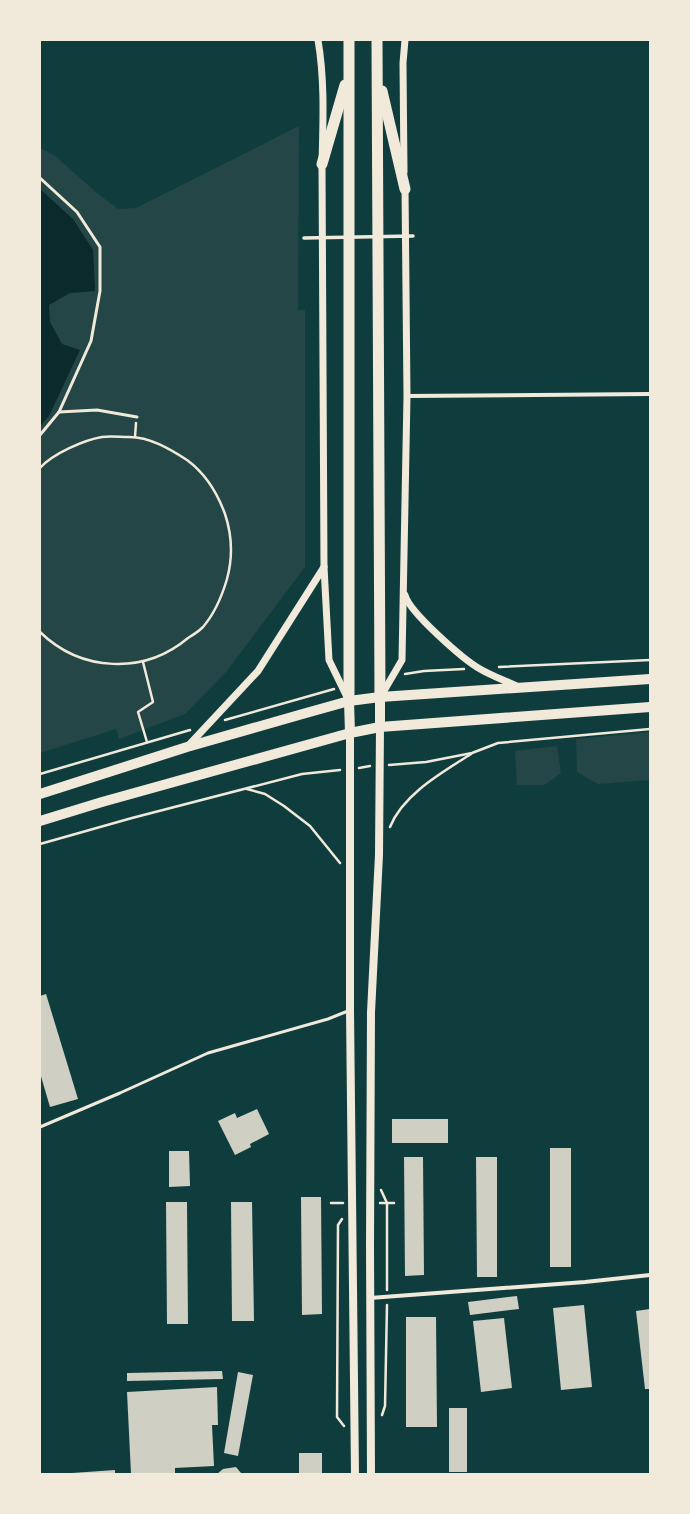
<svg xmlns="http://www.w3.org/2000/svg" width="690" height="1514" font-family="'PT Sans',sans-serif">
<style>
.green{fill:#244646}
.water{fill:#0a2a2b}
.building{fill:#cfcfc3}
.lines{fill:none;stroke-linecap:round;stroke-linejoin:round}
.path{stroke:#f1e9da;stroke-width:2.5}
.service{stroke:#f1e9da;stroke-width:3}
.pedestrian{stroke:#f1e9da;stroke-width:3.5}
.minor{stroke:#f1e9da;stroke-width:4}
.tertiary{stroke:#f1e9da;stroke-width:7}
.secondary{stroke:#f1e9da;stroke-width:8}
.primary{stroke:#f1e9da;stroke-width:10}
.trunk{stroke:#f1e9da;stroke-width:11}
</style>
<rect width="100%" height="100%" fill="#0f3d3e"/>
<g class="green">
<polygon points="299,126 298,310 305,310 305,567 227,671 185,714 119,739 116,729 40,753 40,148 54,155 97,193 118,209 136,208"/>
<polygon points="650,732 650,780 598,784 577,772 576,739"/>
<polygon points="557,746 561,773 544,785 517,785 515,751"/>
</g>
<polygon class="water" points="40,189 73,219 93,250 95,291 70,293 49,305 50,322 62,344 80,350 49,416 40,426"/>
<g class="building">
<polygon points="46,994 78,1099 50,1107 40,1073 40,996"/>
<polygon points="257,1109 269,1134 250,1144 251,1147 235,1155 218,1121 235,1113 237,1118"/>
<rect x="392" y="1119" width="56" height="24"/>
<rect x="550" y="1148" width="21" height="119"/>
<polygon points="169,1151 189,1151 190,1186 169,1187"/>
<polygon points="404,1157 423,1157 424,1275 405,1276"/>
<polygon points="476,1157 497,1157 497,1277 477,1277"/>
<polygon points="301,1197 321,1197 322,1314 302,1315"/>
<polygon points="166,1202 187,1202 188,1324 167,1324"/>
<polygon points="231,1202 252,1202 254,1321 232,1321"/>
<polygon points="517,1296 519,1309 470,1315 468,1302"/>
<polygon points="584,1305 592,1387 561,1390 553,1308"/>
<polygon points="650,1309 650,1389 645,1389 636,1311"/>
<polygon points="406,1317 436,1317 437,1427 406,1427"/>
<polygon points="504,1318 512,1388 481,1392 473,1321"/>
<polygon points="222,1371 223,1379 127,1381 127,1373"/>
<polygon points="238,1372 253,1375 238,1456 224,1453"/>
<polygon points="217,1387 218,1425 212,1425 214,1466 175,1468 175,1474 131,1474 127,1392"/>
<rect x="449" y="1408" width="18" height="64"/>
<rect x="299" y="1453" width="23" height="21"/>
<polygon points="236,1467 241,1473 240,1474 217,1474 223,1469"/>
<polygon points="115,1470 115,1474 72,1474 72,1473"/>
</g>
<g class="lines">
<g class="path">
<polyline points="135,437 136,423"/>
<path d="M40 468C52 454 84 440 102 437 110 436 120 437 129 437 150 437 170 449 187 460 206 474 217 492 225 514 232 535 233 557 227 579 222 596 215 613 203 627 199 631 193 635 188 638 144 675 81 672 40 632"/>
<polyline points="143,662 153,702 138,712 147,742"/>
<polyline points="499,667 650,660"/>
<polyline points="405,674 424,671 464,669"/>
<polyline points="225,720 334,689"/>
<polyline points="389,765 426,762 472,753 498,743 650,729"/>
<polyline points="359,768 370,766"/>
<polyline points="40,774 190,730"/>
<polyline points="247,789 265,794 284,806 310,826 340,863"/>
<path d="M390 827C403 794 443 772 471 754"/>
<polyline points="40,844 132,818 302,774 340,770"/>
<polyline points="381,1190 387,1203 387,1290"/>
<polyline points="331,1203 343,1203"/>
<polyline points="380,1203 394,1203"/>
<polyline points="342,1219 338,1225 337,1417 344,1426"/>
<polyline points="382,1415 385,1406 387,1305"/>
</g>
<g class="service">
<polyline points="40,178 77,212 100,247 100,291 91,341 59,412 40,435"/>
<polyline points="59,412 97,410 137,417"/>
<polyline points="40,1127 120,1093 208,1053 328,1019 348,1011"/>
</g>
<polyline class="pedestrian" points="304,238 413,236"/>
<g class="minor">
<polyline points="407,396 650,394"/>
<polyline points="370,1298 585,1282 650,1275"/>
</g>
<g class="tertiary">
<path d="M318 40C325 81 323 123 322 164L324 567 329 660 347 697"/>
<polyline points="404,172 403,63 405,40"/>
<path d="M405 595C409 612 464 660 480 669 492 676 506 681 519 687"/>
<polyline points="381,696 402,660 407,396 405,186"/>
<polyline points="188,746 258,671 324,567"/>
</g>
<g class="secondary">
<polyline points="350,733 350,1010 355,1474"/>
<polyline points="371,1474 370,1245 371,1012 379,855 380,727"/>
</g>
<g class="primary">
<polyline points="349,701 350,733"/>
<polyline points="380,727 380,697"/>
<polyline points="40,794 187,747 306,713 349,701 380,697 650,679"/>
<polyline points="40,821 102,802 350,733 380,727 650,707"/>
</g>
<g class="trunk">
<polyline points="349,40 349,701"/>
<polyline points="377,40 380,697"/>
<polyline points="382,91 405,189"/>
<polyline points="322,164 345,85"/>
</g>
</g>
<rect width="690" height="1514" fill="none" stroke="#f1e9da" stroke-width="82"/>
</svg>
